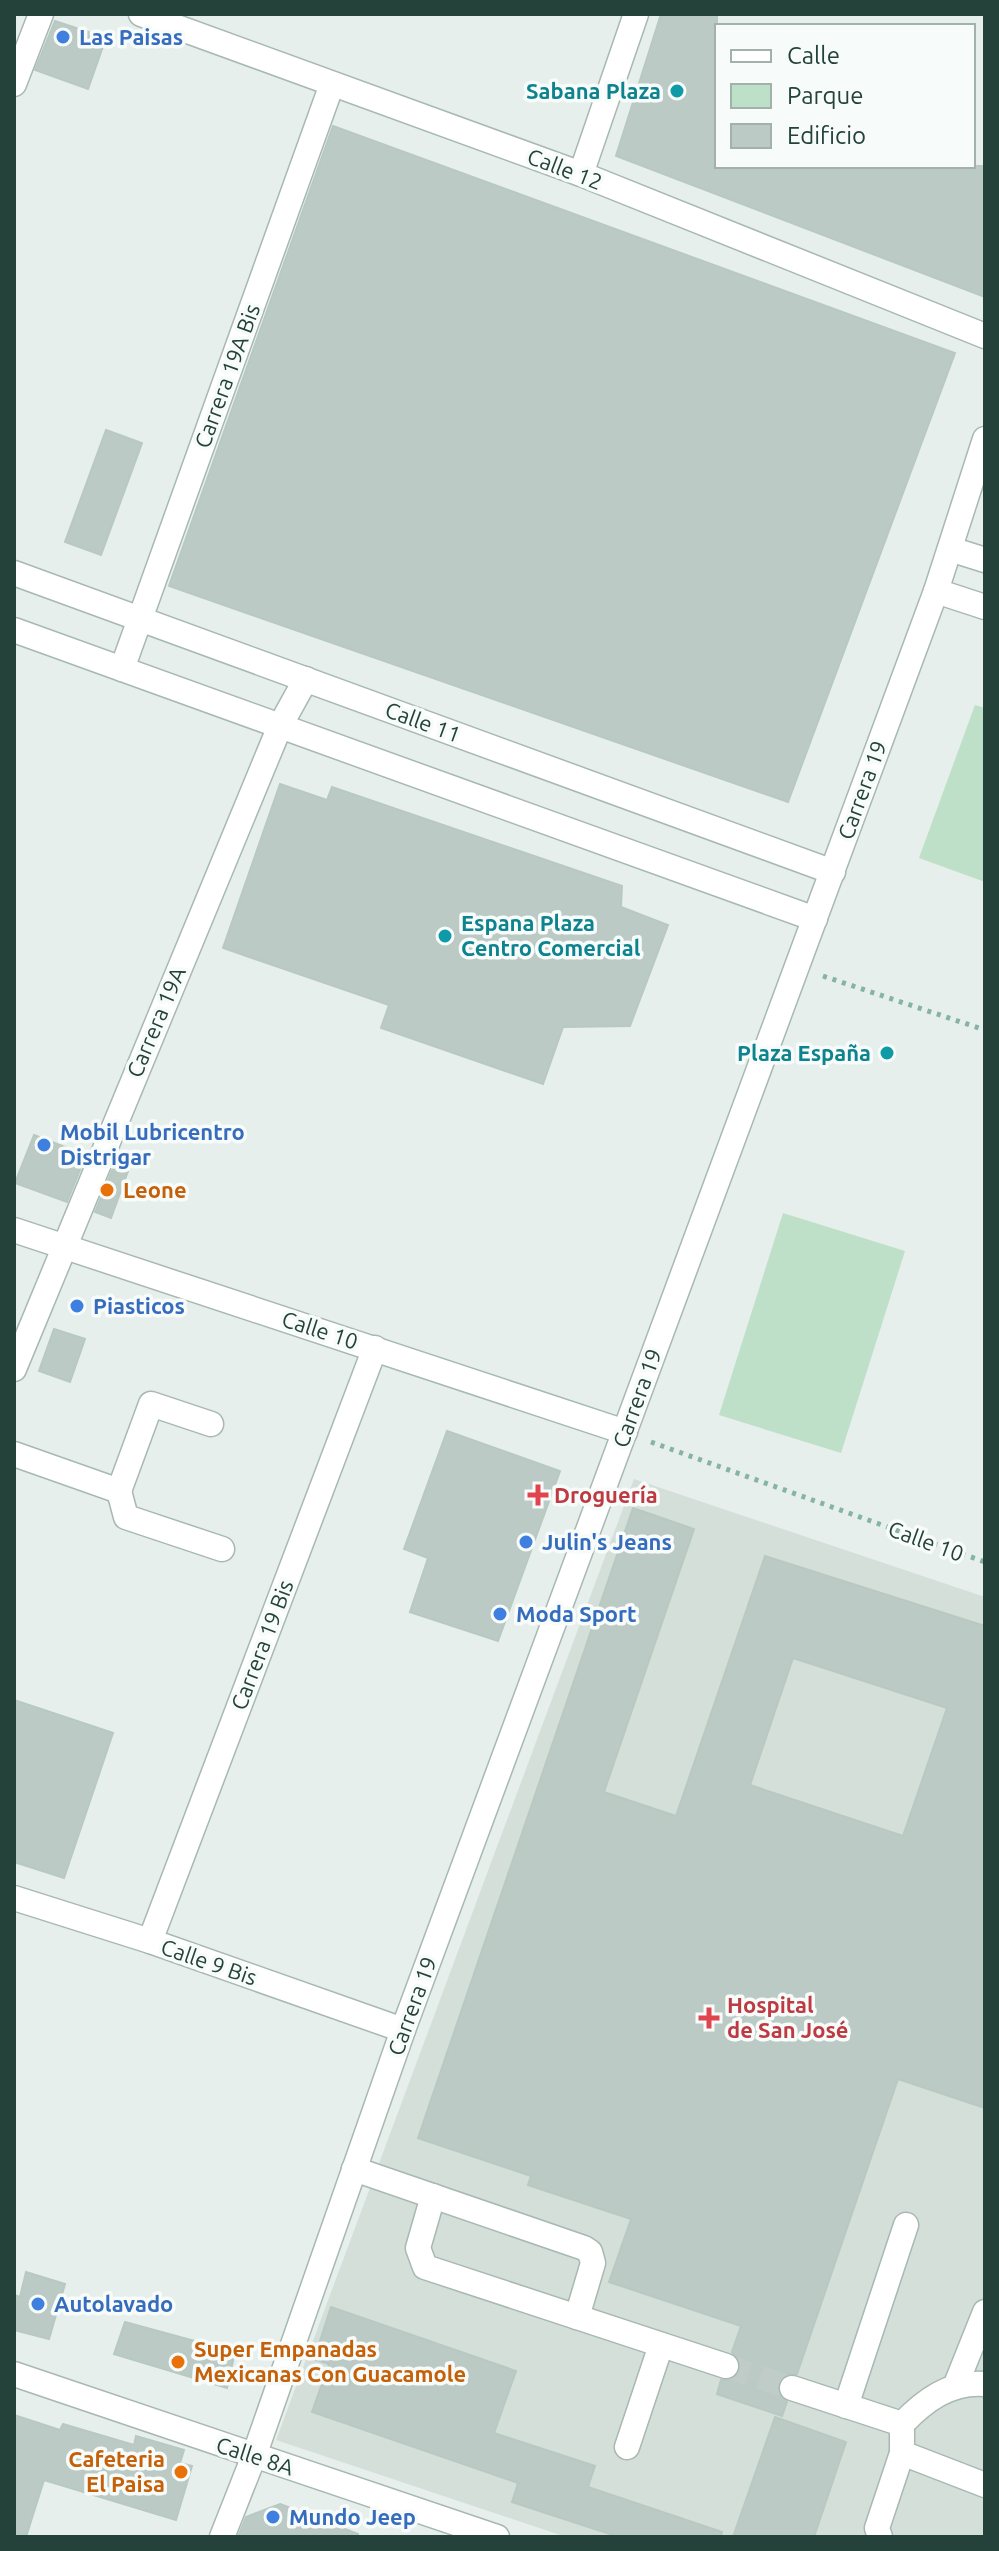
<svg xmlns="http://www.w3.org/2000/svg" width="999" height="2551" font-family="Ubuntu,sans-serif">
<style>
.built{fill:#d4dfda}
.green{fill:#bfe0c8}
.building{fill:#bbcac4;stroke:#b8c9c2;stroke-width:2;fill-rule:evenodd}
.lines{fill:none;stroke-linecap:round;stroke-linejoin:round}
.minor-tunnel{stroke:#bfccc8;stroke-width:24;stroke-dasharray:24 12;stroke-linecap:butt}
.minor-casing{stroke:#a8b8b2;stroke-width:27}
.path{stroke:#86b3a5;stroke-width:5;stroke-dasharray:4 6;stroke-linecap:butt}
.minor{stroke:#fff;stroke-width:24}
.shop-dot{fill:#3f7fe0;stroke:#f7fbf9;stroke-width:3}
.culture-dot{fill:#0f9aa8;stroke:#f7fbf9;stroke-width:3}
.food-dot{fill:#e8710a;stroke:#f7fbf9;stroke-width:3}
.health-dot{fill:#e0444e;stroke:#f7fbf9;stroke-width:3}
.labels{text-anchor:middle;stroke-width:7;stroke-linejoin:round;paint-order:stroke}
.shop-label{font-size:22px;font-weight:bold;fill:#366cbe;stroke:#f7fbf9;text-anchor:start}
.culture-label{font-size:22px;font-weight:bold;fill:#0d838f;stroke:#f7fbf9;text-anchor:end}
.street-label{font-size:22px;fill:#24423a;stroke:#f7fbf9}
.food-label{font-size:22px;font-weight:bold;fill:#c56008;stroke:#f7fbf9;text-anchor:start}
.health-label{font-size:22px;font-weight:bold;fill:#be3a42;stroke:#f7fbf9;text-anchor:start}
</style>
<rect width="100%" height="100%" fill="#e6efeb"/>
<polygon class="built" points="634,1479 985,1597 985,2537 566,2537 276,2440"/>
<g class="green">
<polygon points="975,705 985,708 985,882 919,858"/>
<polygon points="783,1213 905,1251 841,1453 719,1415"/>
</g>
<g class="building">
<polygon points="661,14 717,14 717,166 985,166 985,297 616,156"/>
<polygon points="55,21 106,38 88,89 35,70"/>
<polygon points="333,126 955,353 788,802 169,586"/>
<polygon points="106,430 142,443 101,555 65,542"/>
<polygon points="280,784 327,800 332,787 622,886 621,907 668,925 630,1026 563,1027 543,1084 381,1028 389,1005 223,948"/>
<polygon points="34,1135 86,1155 67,1202 15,1183"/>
<polygon points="114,1166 128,1171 111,1218 95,1212"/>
<polygon points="54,1329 85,1339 70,1382 39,1371"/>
<polygon points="447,1431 560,1471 498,1641 410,1612 428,1558 404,1549"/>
<path d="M633 1508 694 1529 604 1792 676 1816 765 1556 985 1626V2108L898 2079 797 2374H788L778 2383V2392L787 2402 782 2416 717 2394 721 2380H730L740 2371V2362L732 2352 741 2326 609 2282 631 2219 528 2185 531 2176 418 2138ZM793 1658 947 1708 903 1836 750 1785Z"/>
<polygon points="14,1700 113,1733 64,1878 14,1862"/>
<polygon points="26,2272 65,2284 49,2339 14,2330 14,2295 20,2297"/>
<polygon points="331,2307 516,2371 494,2433 595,2466 588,2487 722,2532 721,2537 619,2537 512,2502 518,2483 312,2412 329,2364 314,2359"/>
<polygon points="125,2322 235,2352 227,2388 114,2354"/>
<polygon points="14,2415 60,2430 63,2424 134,2445 136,2436 184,2450 180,2463 192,2466 176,2520 44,2480 26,2537 14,2537"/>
<polygon points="775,2417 846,2442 814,2537 733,2537"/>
<polygon points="280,2504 358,2534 358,2537 238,2537 246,2517"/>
</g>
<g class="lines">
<polyline class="minor-tunnel" points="726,2366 792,2388"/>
<defs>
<g id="minor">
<polyline points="141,14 581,174 985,336"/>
<polyline points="14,84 41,14"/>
<polyline points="581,174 636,14"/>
<polyline points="950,549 985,560"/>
<polyline points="14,573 833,872"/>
<polyline points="936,591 985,607"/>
<polyline points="14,630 815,919"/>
<polyline points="122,669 332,84"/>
<polyline points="14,1230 625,1432"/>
<polyline points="14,1369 280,726 306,679"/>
<polyline points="14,1454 119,1491 151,1404 211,1424"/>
<polyline points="119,1491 126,1517 222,1549"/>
<polyline points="14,1898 150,1941 403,2030"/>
<polyline points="150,1941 375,1348"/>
<polyline points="354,2169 584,2248 590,2252 593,2263 577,2317"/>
<polyline points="433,2196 418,2248 425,2267 726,2366"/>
<polyline points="14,2374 497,2537"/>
<polyline points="955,2387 985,2312"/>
<path d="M792 2388 902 2424C924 2401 950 2381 985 2384"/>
<polyline points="846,2406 906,2225"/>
<polyline points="902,2424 902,2453 985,2485"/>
<polyline points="627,2447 661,2345"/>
<polyline points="222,2537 254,2456 403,2030 936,591 985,439"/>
<polyline points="880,2537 877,2528 902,2453"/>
</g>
</defs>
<use href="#minor" class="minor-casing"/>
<g class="path">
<polyline points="823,976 985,1030"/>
<polyline points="651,1442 985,1562"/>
</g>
<use href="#minor" class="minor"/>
</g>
<g class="shop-dot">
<circle cx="63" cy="37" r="8"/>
<circle cx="44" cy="1145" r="8"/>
<circle cx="77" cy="1306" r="8"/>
<circle cx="526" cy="1542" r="8"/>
<circle cx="500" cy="1614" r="8"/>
<circle cx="38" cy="2304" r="8"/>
<circle cx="273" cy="2517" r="8"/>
</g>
<g class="culture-dot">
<circle cx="677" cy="91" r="8"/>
<circle cx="445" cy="936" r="8"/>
<circle cx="887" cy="1053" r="8"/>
</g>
<g class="food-dot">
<circle cx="107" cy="1190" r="8"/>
<circle cx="178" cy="2362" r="8"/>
<circle cx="181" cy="2472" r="8"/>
</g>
<g class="health-dot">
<path d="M534 1483h8v8h8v8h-8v8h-8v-8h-8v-8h8z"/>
<path d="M705 2006h8v8h8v8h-8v8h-8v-8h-8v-8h8z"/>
</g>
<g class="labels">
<g class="shop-label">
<text x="79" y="45">Las Paisas</text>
<text x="60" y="1140">Mobil Lubricentro<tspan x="60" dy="25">Distrigar</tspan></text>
<text x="93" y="1314">Piasticos</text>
<text x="542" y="1550">Julin's Jeans</text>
<text x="516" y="1622">Moda Sport</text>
<text x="54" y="2312">Autolavado</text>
<text x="289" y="2525">Mundo Jeep</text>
</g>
<g class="culture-label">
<text x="661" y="99">Sabana Plaza</text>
<text x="461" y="931" text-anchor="start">Espana Plaza<tspan x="461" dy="25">Centro Comercial</tspan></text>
<text x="871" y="1061">Plaza España</text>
</g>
<g class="street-label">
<text transform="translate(565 169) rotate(21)" y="8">Calle 12</text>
<text transform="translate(227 376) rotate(-70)" y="8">Carrera 19A Bis</text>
<text transform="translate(423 722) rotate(20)" y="8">Calle 11</text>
<text transform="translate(862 790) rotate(-70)" y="8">Carrera 19</text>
<text transform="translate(156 1022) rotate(-67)" y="8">Carrera 19A</text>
<text transform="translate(320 1330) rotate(18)" y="8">Calle 10</text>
<text transform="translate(637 1398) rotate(-70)" y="8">Carrera 19</text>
<text transform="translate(926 1541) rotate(20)" y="8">Calle 10</text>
<text transform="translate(262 1645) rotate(-69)" y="8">Carrera 19 Bis</text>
<text transform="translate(209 1962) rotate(19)" y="8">Calle 9 Bis</text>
<text transform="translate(412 2006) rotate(-70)" y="8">Carrera 19</text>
<text transform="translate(255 2456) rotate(18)" y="8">Calle 8A</text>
</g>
<g class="food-label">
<text x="123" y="1198">Leone</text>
<text x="194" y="2357">Super Empanadas<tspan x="194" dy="25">Mexicanas Con Guacamole</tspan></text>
<text x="165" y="2467" text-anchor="end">Cafeteria<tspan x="165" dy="25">El Paisa</tspan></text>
</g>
<g class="health-label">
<text x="554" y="1503">Droguería</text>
<text x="727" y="2013">Hospital<tspan x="727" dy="25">de San José</tspan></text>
</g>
</g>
<rect width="999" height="2551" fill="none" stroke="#24423a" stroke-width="32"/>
<rect x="715" y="24" width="260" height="144" fill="#f7fbf9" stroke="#a3b1ad" stroke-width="2"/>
<rect x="731" y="50" width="40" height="12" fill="#ffffff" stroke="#a3b1ad" stroke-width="2"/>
<text x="787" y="64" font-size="24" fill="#24423a">Calle</text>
<rect x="731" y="84" width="40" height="24" fill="#bfe0c8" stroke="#a3b1ad" stroke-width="2"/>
<text x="787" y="104" font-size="24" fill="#24423a">Parque</text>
<rect x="731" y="124" width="40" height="24" fill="#bbcac4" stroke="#a3b1ad" stroke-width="2"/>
<text x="787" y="144" font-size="24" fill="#24423a">Edificio</text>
</svg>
